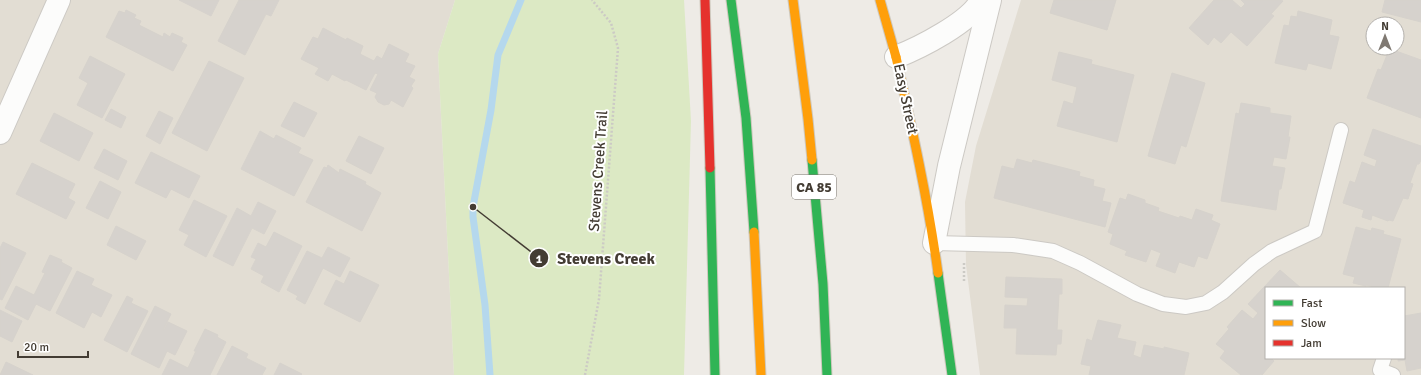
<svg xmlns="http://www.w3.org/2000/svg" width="1421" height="375" font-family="Signika,sans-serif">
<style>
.residential{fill:#e2ddd3;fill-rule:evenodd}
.green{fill:#dce9c4}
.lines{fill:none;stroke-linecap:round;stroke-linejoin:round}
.stream{stroke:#b5d8ed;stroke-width:7}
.building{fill:#d6d2cd;stroke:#d6d2cc}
.lane-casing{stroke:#ccc9c4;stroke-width:16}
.street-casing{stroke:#ccc9c4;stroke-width:24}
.fast-casing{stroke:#cec8bd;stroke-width:11}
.slow-casing{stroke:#cec8bd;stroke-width:11}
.jam-casing{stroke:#cec8bd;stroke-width:11}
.path{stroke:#cccac5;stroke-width:2.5;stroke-dasharray:2 2;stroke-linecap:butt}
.lane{stroke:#fcfcfb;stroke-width:14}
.street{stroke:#fcfcfb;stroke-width:22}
.fast{stroke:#30b455;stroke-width:9}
.slow{stroke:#ff9f0a;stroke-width:9}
.jam{stroke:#e5322d;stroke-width:9}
.labels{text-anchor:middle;stroke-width:4;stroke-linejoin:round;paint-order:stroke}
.shield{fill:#fff;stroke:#7b7670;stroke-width:1}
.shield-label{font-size:14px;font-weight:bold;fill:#433c33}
.street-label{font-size:15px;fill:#433c33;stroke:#fff}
.leader{fill:none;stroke:#433c33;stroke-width:1.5}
.callout-dot{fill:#433c33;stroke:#fff;stroke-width:1.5}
.mark-label{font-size:12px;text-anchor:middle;font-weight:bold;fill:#fff}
.callout-label{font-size:16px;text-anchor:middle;font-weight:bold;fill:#433c33;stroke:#fff;stroke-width:4;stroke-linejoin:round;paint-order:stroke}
</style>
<rect width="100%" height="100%" fill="#eeebe6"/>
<g class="residential">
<polygon points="0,0 455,0 438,54 454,375 0,375"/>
<path d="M1021 0H1421V375H980L966 265 965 202 976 146ZM1373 24H1397V48H1373ZM1266 288H1404V358H1266Z"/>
</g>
<polygon class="green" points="455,0 684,0 691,121 684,375 454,375 438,54"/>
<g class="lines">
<polyline class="stream" points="490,375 485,305 473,217 473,207 491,110 498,55 521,0"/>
</g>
<g class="building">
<polygon points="179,0 219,0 211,16"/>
<polygon points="239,0 279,0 271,16 266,14 245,55 218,41"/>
<polygon points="1054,0 1116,0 1107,30 1050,13"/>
<polygon points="1214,0 1232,0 1241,8 1245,4 1241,0 1281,0 1283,1 1271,14 1274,16 1247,46 1231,32 1221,43 1214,37 1208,45 1189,28"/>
<polygon points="1385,0 1421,0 1421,22 1382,12"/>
<polygon points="126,10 136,15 134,18 141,21 139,25 163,37 164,33 170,37 172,33 183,38 181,42 187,45 173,71 106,37 119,11 125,13"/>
<polygon points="1298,11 1332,20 1329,35 1339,37 1331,69 1308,63 1306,70 1275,63 1284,25 1289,26 1291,16 1297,17"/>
<polygon points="323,28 346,40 347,38 363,46 360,54 374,61 377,56 382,59 389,44 409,54 405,62 415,66 409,77 415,80 411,86 413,88 403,107 391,100 389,104 384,105 378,102 375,97 377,93 370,90 378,74 375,73 366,90 346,80 345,81 332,74 328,81 315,74 319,68 301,59 313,37 318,39"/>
<polygon points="1389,50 1395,53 1396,51 1421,60 1421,118 1367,98 1378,69 1381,70"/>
<polygon points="1059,52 1092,60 1091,64 1134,75 1117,142 1057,126 1064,101 1073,104 1077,87 1052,80"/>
<polygon points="90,56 125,74 102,118 77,105 88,83 79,78"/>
<polygon points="209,61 244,78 207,151 172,133"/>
<polygon points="1172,73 1205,83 1186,147 1181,145 1175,164 1148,156"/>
<polygon points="294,102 317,113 304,137 281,126"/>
<polygon points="1241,103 1270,108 1270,113 1291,116 1288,137 1290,137 1286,159 1274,157 1272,166 1285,168 1281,189 1279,189 1276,210 1221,201 1236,113 1239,114"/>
<polygon points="111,109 126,117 121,128 105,120"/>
<polygon points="159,111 173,118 160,144 146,136"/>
<polygon points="54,113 93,133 79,161 40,141"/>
<polygon points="1373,129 1421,146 1421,160 1419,164 1417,164 1410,183 1413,184 1408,199 1403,198 1393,221 1389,220 1388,221 1372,215 1371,220 1362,217 1364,210 1343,203 1350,181 1355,183 1362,162 1375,167 1377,160 1364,155"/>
<polygon points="260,131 274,139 276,135 301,148 298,153 313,160 294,196 241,169"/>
<polygon points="359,136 384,148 371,174 346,161"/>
<polygon points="104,149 127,161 118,180 94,168"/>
<polygon points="151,152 200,176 189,198 171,189 166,198 135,183"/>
<polygon points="1017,159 1032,163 1033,160 1080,172 1079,176 1094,180 1093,186 1105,189 1102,201 1111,203 1105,227 994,198 1002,166 1014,169"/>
<polygon points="32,163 75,184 68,198 75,202 66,219 16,194"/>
<polygon points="328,165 339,173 340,169 366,182 365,184 381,193 362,231 306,202 324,167 327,168"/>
<polygon points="100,181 121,192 108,219 86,208"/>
<polygon points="1128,194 1145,200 1145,203 1159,208 1158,211 1179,218 1180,216 1192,220 1196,209 1213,215 1211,220 1220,224 1207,259 1198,256 1194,267 1179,262 1175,273 1156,266 1161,253 1151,249 1146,262 1125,255 1127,251 1110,244 1113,234 1108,232 1120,198 1126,200"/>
<polygon points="194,200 227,216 206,257 184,245 189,235 179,230"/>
<polygon points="258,202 276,211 264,234 252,228 233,266 213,256 237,208 251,216"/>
<polygon points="116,226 146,241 136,260 107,245"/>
<polygon points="1356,227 1371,231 1372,228 1384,231 1383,234 1401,239 1388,288 1379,288 1366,285 1366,286 1353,283 1355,277 1343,274"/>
<polygon points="274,232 302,246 279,292 261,282 264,276 251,269 256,259 251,257 258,243 266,247"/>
<polygon points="3,242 26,253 2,300 0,299 0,248"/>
<polygon points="328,247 350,258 340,277 323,268 305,304 296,299 298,296 287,290 307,251 322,258"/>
<polygon points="50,255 62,260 61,262 72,268 50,311 36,304 28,320 5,308 16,286 34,295 45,273 42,272"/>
<polygon points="1280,270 1301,288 1266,288 1266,358 1273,358 1272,359 1274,361 1262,375 1260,374 1259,375 1241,375 1220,358 1225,351 1216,344 1229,329 1227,327 1242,310 1253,319 1258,313 1248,304"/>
<polygon points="77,271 94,279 91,285 112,295 101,317 92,312 84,328 56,313"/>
<polygon points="350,271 379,285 360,322 324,304 336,280 344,284"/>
<polygon points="1006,277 1062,279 1062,294 1059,294 1057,330 1062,330 1061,344 1057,344 1056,355 1016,354 1017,328 1004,328 1005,305 1027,306 1028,298 1005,297"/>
<polygon points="127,296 133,299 131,303 148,311 127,352 104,340"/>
<polygon points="155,306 171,314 163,330 164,330 168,322 187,331 175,355 167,351 159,368 131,354"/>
<polygon points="0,310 22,321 12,342 0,336"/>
<polygon points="1421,313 1421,368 1407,371 1405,360 1398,361 1398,358 1404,358 1404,333 1405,333 1404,316"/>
<polygon points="1098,320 1121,325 1117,338 1136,342 1133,355 1141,358 1144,345 1164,349 1164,347 1189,353 1184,375 1089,375 1091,366 1081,364 1087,339 1092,341"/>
<polygon points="205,329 218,335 217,337 226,342 210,375 162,375 170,359 188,368 196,351 194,351"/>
<polygon points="232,346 248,354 246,358 266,368 262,375 217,375"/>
<polygon points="6,362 33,375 0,375"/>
<polygon points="280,363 302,374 301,375 274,375"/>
</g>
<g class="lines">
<defs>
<g id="lane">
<polyline points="934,243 1013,245 1053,251 1080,263 1137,294 1163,304 1186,307 1206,303 1223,292 1254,264 1272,251 1315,231 1341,130"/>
<polyline points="1384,358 1380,370 1393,375"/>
</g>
<g id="street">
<path d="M896 57C919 48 971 22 981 0"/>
<polyline points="0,133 59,0"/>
<polyline points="934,243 949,166 990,0"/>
</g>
<g id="fast">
<polyline points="731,0 746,118 754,232"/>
<polyline points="812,160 823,284 827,375"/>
<polyline points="710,168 715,375"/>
<polyline points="938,273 952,375"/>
</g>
<g id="slow">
<polyline points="793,0 808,119 812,160"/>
<polyline points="880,0 896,57"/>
<path d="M896 57C912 128 928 200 938 273"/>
<polyline points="754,232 761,375"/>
</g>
<polyline id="jam" points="705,0 710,168"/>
</defs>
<use href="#lane" class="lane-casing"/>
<use href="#street" class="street-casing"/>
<use href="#fast" class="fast-casing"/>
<use href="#slow" class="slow-casing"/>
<use href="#jam" class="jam-casing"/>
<g class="path">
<polyline points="964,263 964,282"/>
<polyline points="585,375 599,299 618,48 611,23 592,0"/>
</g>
<use href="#lane" class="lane"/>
<use href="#street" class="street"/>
<use href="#fast" class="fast"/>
<use href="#slow" class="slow"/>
<use href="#jam" class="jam"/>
</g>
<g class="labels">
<rect class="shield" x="792" y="175" width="44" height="24" rx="3"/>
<g class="shield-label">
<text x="814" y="192">CA 85</text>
</g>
<g class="street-label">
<text transform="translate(906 99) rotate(78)" y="5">Easy Street</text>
<text transform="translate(598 171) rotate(-86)" y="5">Stevens Creek Trail</text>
</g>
</g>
<path class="leader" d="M473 207L539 258"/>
<g class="callout-dot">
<circle cx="473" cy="207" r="4"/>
<circle cx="539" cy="258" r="10"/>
</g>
<g class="mark-label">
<text x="539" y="263">1</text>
</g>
<g class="callout-label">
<text x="606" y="264">Stevens Creek</text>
</g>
<rect x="1265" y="287" width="140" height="72" fill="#ffffff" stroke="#b4b1ad"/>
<rect x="1273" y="300" width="20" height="6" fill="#30b455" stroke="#b4b1ad"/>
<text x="1301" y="307" font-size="12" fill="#433c33">Fast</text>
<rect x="1273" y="320" width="20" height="6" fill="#ff9f0a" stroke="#b4b1ad"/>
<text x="1301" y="327" font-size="12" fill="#433c33">Slow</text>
<rect x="1273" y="340" width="20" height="6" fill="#e5322d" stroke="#b4b1ad"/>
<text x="1301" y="347" font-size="12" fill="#433c33">Jam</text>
<g transform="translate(1385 36)"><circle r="19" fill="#ffffff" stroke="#b4b1ad"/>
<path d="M0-3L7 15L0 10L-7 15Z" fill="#7f7972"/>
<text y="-6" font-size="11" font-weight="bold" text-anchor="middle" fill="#433c33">N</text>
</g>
<path d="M18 351v6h70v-6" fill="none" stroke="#433c33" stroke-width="2"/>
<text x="24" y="351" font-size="12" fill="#433c33" stroke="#ffffff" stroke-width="3" paint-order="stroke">20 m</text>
</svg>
